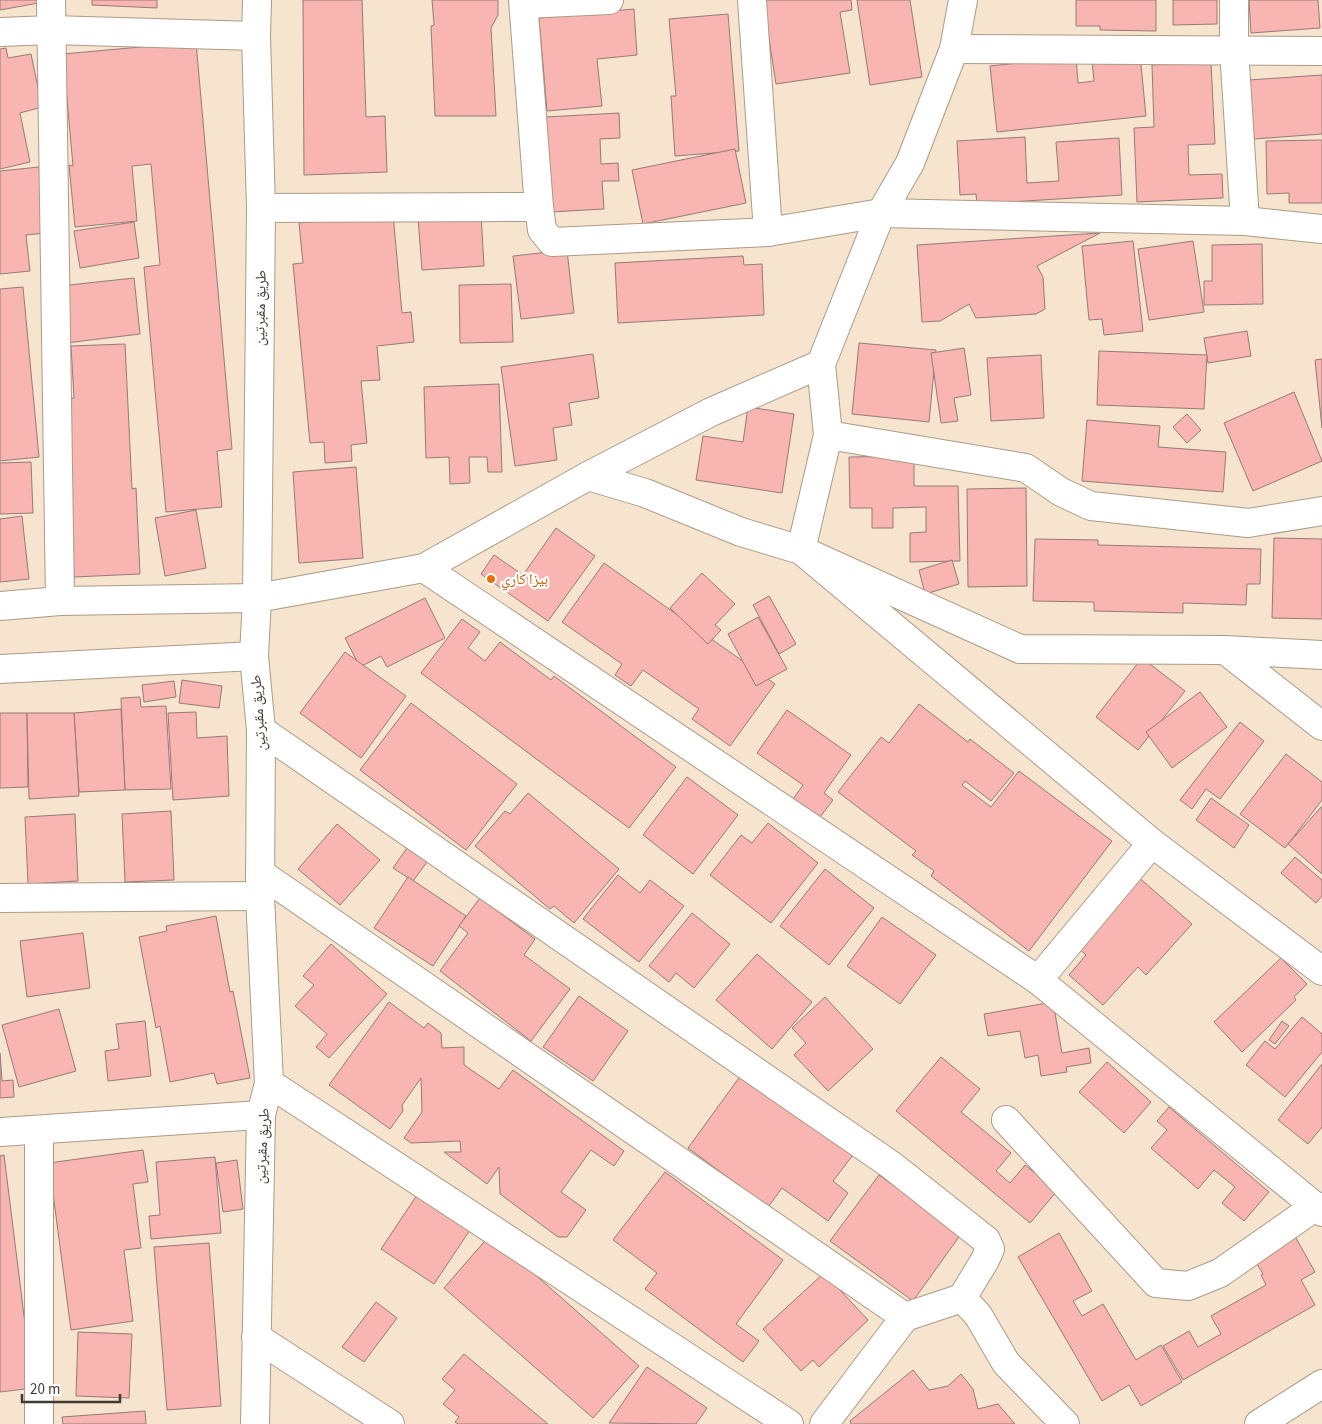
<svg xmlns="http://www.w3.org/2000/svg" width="1322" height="1424" font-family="'Source Sans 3','Noto Naskh Arabic',sans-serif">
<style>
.building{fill:#f8b5b1;stroke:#967a78}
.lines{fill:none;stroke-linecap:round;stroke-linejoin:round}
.minor-casing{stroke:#ab9b87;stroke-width:30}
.minor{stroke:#fff;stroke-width:28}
.food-dot{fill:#e8710a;stroke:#fff;stroke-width:2}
.labels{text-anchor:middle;stroke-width:4.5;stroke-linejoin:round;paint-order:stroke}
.street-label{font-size:15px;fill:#413a32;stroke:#fff}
.food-label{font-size:15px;fill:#c56008;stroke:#fff;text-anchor:start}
</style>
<rect width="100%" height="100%" fill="#f6e4cf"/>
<g class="building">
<polygon points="0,0 43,0 44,2 0,10"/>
<polygon points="92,0 157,0 157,8 92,5"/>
<polygon points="303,0 362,0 366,117 385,116 387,172 304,175"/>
<polygon points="432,0 498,0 498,15 491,28 496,116 435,116 431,26 434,25"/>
<polygon points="763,0 851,0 852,10 840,12 850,73 776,84"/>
<polygon points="857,0 910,0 922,77 870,85"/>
<polygon points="1076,0 1156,0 1156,31 1100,30 1100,26 1076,26"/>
<polygon points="1173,0 1217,0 1217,24 1173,25"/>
<polygon points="1249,0 1318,0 1320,28 1251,33"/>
<polygon points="634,9 637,55 597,59 602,106 547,111 539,18"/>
<polygon points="728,14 739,151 675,156 671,96 676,96 669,19"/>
<polygon points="196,42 232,449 217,451 222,507 166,512 144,267 160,265 151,164 132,166 137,221 75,227 69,165 73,166 63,54"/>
<polygon points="6,48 8,58 31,54 42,107 20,113 30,162 0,169 0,49"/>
<polygon points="1140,55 1146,116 997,132 990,66 1076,57 1078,83 1094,81 1092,61"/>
<polygon points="1211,62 1215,144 1188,145 1189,175 1222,174 1223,198 1137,202 1134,128 1154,127 1152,65"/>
<polygon points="1322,75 1322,134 1254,139 1249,80"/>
<polygon points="619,113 620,138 600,139 601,164 618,163 619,181 602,181 604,209 551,212 546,117"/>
<polygon points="1025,137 1027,183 1059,181 1056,142 1119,138 1122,195 977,204 976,194 960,195 957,141"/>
<polygon points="1322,140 1322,203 1289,203 1289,193 1267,194 1266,141"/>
<polygon points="735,149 746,203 643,224 632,170"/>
<polygon points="39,167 45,233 26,235 30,271 0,274 0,171"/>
<polygon points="393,214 402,313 411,312 414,342 377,346 380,380 361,381 367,443 351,445 352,461 325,463 324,442 310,443 293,264 303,263 299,223"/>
<polygon points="481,214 484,266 422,270 418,218"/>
<polygon points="134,222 139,258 80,268 74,231"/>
<polygon points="1100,233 1037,266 1043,277 1045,309 1036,314 976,318 969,304 940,321 922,322 917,245"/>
<polygon points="1133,241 1143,331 1104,335 1102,319 1089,320 1082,246"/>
<polygon points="1193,241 1204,312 1149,320 1138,249"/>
<polygon points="1262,244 1263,304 1204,305 1204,281 1212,281 1212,245"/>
<polygon points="567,250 574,313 521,319 513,256"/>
<polygon points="743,256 744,265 762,264 764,315 618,323 615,263"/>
<polygon points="134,278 140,334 66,343 60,286"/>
<polygon points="511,284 513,342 460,343 459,285"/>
<polygon points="23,287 39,457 0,461 0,289"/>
<polygon points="1247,331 1251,356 1208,363 1204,338"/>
<polygon points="859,343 936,350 929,422 852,414"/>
<polygon points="125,344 132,489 136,488 140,574 74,577 66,398 74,398 71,346"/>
<polygon points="964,348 971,395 954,398 958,421 941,423 931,353"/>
<polygon points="1099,351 1207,355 1204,409 1097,405"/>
<polygon points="593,354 599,398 569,403 572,425 553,428 557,460 515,466 501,367"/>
<polygon points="1041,355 1044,418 991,421 987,358"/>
<polygon points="1322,359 1322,428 1315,360"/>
<polygon points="499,384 502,472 488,472 487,457 469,457 470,483 450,484 449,457 426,458 424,387"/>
<polygon points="1294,392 1322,461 1253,491 1224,423"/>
<polygon points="748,407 794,414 782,493 696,480 703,436 743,442"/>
<polygon points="1187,414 1201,430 1187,443 1173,427"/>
<polygon points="1087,420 1160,426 1158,447 1226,452 1223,492 1082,481"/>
<polygon points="914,456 914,486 958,486 960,561 910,562 910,533 926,532 926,507 893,508 893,528 872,528 872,508 850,508 849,457"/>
<polygon points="31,462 33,513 0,514 0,463"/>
<polygon points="356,467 363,558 299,563 293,472"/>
<polygon points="1026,488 1027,586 968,587 967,489"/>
<polygon points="196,510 206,568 165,576 155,518"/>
<polygon points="22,516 29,579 0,582 0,519"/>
<polygon points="556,528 595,556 548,621 481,574 494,555 523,575"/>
<polygon points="1274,538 1322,539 1322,619 1272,618"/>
<polygon points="1035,539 1098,540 1098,545 1261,549 1260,584 1247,584 1246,605 1183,603 1183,613 1094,611 1094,602 1033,601"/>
<polygon points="952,560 959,584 925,594 919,570"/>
<polygon points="604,563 775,684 730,746 692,719 699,709 643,670 631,686 615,675 622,664 562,622"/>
<polygon points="702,573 735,604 715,625 721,630 708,644 670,608"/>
<polygon points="769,596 796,644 779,654 753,605"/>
<polygon points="425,598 445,638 387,667 381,656 360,667 345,638"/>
<polygon points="758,617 787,669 756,686 728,634"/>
<polygon points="462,619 480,632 468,648 485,661 500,642 551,680 554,676 676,767 629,828 421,673"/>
<polygon points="345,652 406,696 361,758 300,713"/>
<polygon points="1142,658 1185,691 1138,750 1096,717"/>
<polygon points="182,680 222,686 219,708 179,703"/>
<polygon points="174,681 176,697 144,702 142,685"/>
<polygon points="1200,692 1227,727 1172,768 1146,732"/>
<polygon points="140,697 141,707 166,706 171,789 125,790 121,698"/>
<polygon points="411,703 517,784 466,850 360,770"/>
<polygon points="919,704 968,742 970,739 1014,773 991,801 965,781 962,785 991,807 1019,771 1112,841 1029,951 931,876 934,871 912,855 916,851 838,792 881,737 889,743"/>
<polygon points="121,709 125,790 79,792 74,713"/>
<polygon points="787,710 851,755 824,793 833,800 820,817 793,799 803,785 757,753"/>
<polygon points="196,712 197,738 227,736 229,796 173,800 168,713"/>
<polygon points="0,713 27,713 28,787 0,788"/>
<polygon points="27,713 74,713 79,796 29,799"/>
<polygon points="1240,722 1264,741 1220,799 1206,789 1192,809 1180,800"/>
<polygon points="1286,754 1322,782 1322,800 1285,848 1240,814"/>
<polygon points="687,777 738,815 693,874 643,835"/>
<polygon points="528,793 619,869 574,923 554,906 550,909 475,846 505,811 510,814"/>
<polygon points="1211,798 1249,825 1234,848 1196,820"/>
<polygon points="1322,806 1322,874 1288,844"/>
<polygon points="171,811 174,880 125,882 122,814"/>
<polygon points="75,814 78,881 28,884 25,817"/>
<polygon points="768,823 818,863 771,923 710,875 741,835 752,843"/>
<polygon points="337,824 380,860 340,905 298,869"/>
<polygon points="407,848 427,862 413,881 393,868"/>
<polygon points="1295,857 1322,880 1322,896 1316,903 1281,873"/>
<polygon points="825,869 874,908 829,965 780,926"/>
<polygon points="618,875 640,893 650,880 684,906 639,962 583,919"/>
<polygon points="1137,876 1192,924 1146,975 1138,967 1103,1005 1069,975 1086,955 1075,945"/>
<polygon points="408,877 466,916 433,966 374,928"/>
<polygon points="480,898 535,939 524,955 570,989 531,1041 440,971 468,933 459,926"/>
<polygon points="692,913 730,944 694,988 676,973 669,982 649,966"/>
<polygon points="216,916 230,992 233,991 250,1078 217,1084 214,1073 170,1082 160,1026 156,1028 139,937 167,931 166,926"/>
<polygon points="882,917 936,955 900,1004 847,966"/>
<polygon points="83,933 90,988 27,997 20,941"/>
<polygon points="331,944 387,994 329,1058 316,1047 327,1034 295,1006 314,985 303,976"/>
<polygon points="757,954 812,1002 772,1049 716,1000"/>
<polygon points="1281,958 1307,984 1294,997 1296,1000 1242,1052 1214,1022"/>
<polygon points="579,996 628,1031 593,1081 543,1047"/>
<polygon points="825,997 873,1049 828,1091 794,1055 806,1043 792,1028"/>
<polygon points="389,1002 424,1028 428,1023 441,1033 442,1048 464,1047 464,1065 499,1089 513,1070 624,1151 614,1166 591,1150 561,1192 586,1210 567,1237 558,1237 500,1194 499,1167 487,1184 444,1152 461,1152 460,1141 411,1143 404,1138 422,1112 421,1078 402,1105 403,1111 390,1129 329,1085"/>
<polygon points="1053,1002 1062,1053 1089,1048 1091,1063 1066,1067 1067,1072 1041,1076 1038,1055 1025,1058 1020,1031 988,1036 984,1014"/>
<polygon points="59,1009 76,1071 19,1087 2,1025"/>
<polygon points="1302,1017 1322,1034 1322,1052 1285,1097 1246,1065 1265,1041 1275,1049"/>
<polygon points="145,1021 151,1076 108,1081 105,1051 119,1049 116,1024"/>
<polygon points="1282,1021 1289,1026 1275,1044 1269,1040"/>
<polygon points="0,1053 2,1081 13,1080 14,1097 0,1098"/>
<polygon points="941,1057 980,1089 961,1112 1011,1153 996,1171 1010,1183 1025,1165 1057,1191 1030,1223 896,1111"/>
<polygon points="1107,1062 1151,1102 1124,1133 1079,1092"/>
<polygon points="1322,1064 1322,1127 1308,1144 1278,1120"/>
<polygon points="744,1071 853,1155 833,1181 848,1193 828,1221 782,1188 768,1207 688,1148"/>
<polygon points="1169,1107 1269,1192 1244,1221 1222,1203 1235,1187 1214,1170 1198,1189 1151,1148 1167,1130 1157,1121"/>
<polygon points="143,1150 148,1182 133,1184 141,1248 124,1250 133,1321 71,1330 49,1163"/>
<polygon points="4,1155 33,1388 0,1392 0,1156"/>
<polygon points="215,1157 221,1233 151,1239 149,1216 160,1215 156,1162"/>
<polygon points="237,1160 243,1209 223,1212 216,1163"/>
<polygon points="665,1172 783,1260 736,1324 759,1341 743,1362 645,1289 657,1273 613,1240"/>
<polygon points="879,1175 961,1234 913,1301 830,1241"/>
<polygon points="421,1189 474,1224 434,1284 381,1249"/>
<polygon points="1292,1231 1315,1272 1301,1280 1315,1305 1183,1380 1163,1346 1189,1331 1198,1347 1221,1334 1211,1316 1266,1285 1261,1275 1263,1274 1251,1254"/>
<polygon points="1059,1233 1092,1291 1073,1301 1082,1316 1103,1304 1136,1360 1161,1345 1182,1382 1141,1406 1129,1385 1102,1401 1018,1257"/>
<polygon points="490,1235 639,1366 593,1418 444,1288"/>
<polygon points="209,1243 221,1406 167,1410 154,1247"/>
<polygon points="824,1273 868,1320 819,1367 813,1360 801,1371 763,1329"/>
<polygon points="376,1302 397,1318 364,1362 342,1347"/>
<polygon points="78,1332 132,1334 129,1398 76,1396"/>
<polygon points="464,1354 548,1424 458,1424 455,1422 459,1417 443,1404 455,1390 442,1379"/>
<polygon points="647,1367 707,1408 696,1424 609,1423"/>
<polygon points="913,1370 929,1390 948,1386 961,1374 973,1389 978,1409 998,1404 1015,1424 851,1424 850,1421"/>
<polygon points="145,1411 146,1424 63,1424 62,1417"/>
</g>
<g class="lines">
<defs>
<g id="minor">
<polyline points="51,0 60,601"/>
<polyline points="523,0 539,207"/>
<polyline points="752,0 768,232"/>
<polyline points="963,0 954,49 910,163 881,213 821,364 828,435 801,550 1020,649 1225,650 1322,655"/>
<polyline points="1234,0 1234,49 1245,221"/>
<polyline points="524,4 609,0"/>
<polyline points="0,32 51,30 256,36"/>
<polyline points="954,49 1322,51"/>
<polyline points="261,208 539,207 542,230 552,242 768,232 881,213 1245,221 1322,229"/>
<polyline points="828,435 1026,468 1061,492 1091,506 1248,523 1322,511"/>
<polyline points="588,476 711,412 821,364"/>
<polyline points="424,568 1038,980 1322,1212"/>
<polyline points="0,606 60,601 257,598 424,568 588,476 645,493 741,532 801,550 1152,843 1322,971"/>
<polyline points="1225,650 1322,726"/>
<polyline points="0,669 254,656"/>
<polyline points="261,730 891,1165 986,1240 990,1249 985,1260 962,1298 905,1317 824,1424"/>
<polyline points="260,873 905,1317"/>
<polyline points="0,898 260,896"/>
<polyline points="1038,980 1152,843"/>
<polyline points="269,1083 789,1424"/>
<polyline points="1006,1120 1156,1283 1188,1286 1220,1273 1316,1206"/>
<polyline points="39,1131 39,1424"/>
<polyline points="0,1132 261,1115"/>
<polyline points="962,1298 978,1315 1006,1363 1065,1424"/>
<polyline points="256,1337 390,1424"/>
<polyline points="255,1424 261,1115 269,1083 260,896 261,730 254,656 257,598 261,208 256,36 257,0"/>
<polyline points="1259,1424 1322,1384"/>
</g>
</defs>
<use href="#minor" class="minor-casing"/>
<use href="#minor" class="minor"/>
</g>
<circle class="food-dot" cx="491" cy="579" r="5"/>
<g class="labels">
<g class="street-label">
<text transform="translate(260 308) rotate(-89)" y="5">طريق مقبرتين</text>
<text transform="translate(258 713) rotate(-94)" y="5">طريق مقبرتين</text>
<text transform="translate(262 1146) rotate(-87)" y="5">طريق مقبرتين</text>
</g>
<g class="food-label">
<text x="501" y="584">بيزا كاري</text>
</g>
</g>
<path d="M22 1394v8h98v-8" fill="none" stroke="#413a32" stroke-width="2.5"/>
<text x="30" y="1394" font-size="15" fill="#413a32" stroke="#ffffff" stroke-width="4" paint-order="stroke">20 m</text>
</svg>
